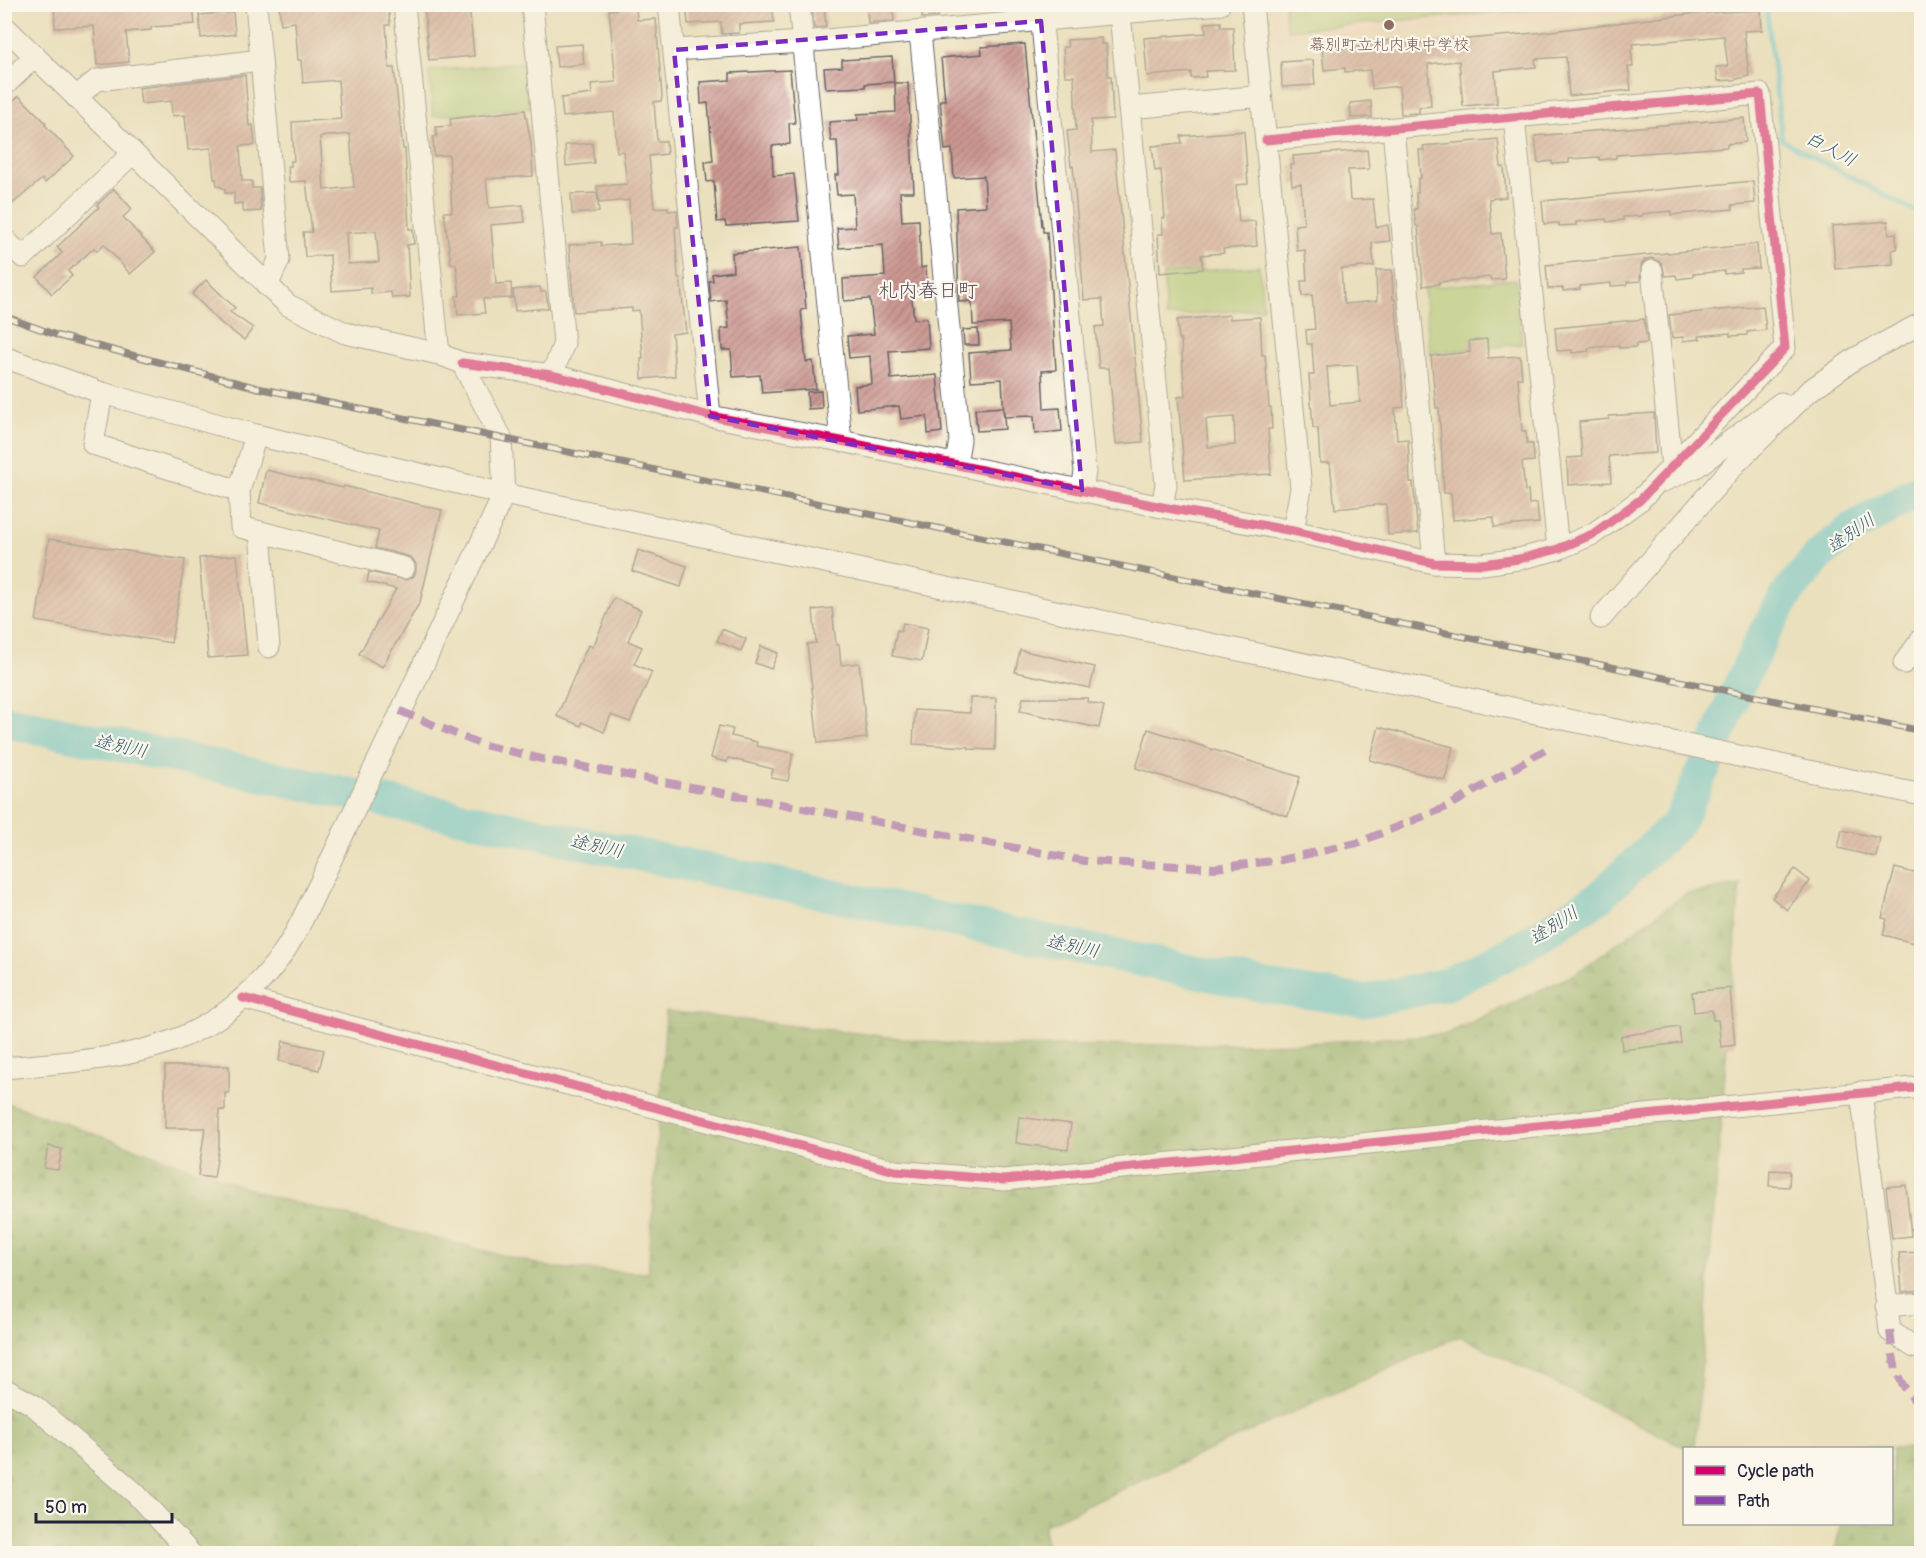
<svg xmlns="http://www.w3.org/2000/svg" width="1926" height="1558" font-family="Pangolin,'Klee One',sans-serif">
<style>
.built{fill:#f3d4bf}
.forest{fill:url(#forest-firs);stroke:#53674e;stroke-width:1.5}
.park{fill:#a5c76f;stroke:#647455;stroke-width:1.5}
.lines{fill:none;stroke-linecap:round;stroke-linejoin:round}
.stream{stroke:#5bc6d5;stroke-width:5}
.river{stroke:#5bc6d5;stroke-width:33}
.building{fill:url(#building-hatch);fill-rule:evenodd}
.minor-casing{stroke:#686468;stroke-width:23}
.minor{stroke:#fff;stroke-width:21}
.rail-casing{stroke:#22223b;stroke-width:7}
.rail{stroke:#fbf7ec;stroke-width:4.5;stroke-dasharray:14;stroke-linecap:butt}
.quiet{stroke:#8e44ad;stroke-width:8;stroke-dasharray:15 8;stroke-linecap:butt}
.cycleway-casing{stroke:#fbf7ec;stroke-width:13}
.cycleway{stroke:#d6006c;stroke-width:9}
.marked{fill:none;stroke:#7b2cbf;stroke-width:4.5;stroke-dasharray:12 8;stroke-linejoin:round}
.education-dot{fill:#8d6e63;stroke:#fbf7ec;stroke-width:2}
.labels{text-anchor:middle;stroke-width:4.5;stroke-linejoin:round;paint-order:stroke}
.education-label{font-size:16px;fill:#785e54;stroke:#fbf7ec}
.water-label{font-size:18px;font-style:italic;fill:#365b71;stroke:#fbf7ec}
.quarter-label{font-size:20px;fill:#5e4b59;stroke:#fbf7ec}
</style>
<defs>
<pattern id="forest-firs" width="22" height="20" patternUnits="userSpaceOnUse" patternTransform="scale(1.5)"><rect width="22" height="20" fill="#84ac62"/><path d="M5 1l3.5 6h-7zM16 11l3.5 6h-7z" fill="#6c8c52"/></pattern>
<pattern id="building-hatch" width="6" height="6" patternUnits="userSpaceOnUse" patternTransform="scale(1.5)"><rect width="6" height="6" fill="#cc9892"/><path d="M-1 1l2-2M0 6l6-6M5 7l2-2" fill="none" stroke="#a57c78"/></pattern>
</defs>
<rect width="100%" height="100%" fill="#fbf7ec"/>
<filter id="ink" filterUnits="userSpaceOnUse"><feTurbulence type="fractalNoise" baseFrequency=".0167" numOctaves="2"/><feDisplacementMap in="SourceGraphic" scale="12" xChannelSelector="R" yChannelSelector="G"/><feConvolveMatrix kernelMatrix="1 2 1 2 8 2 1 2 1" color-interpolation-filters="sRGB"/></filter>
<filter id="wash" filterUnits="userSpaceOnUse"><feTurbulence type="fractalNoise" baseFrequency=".008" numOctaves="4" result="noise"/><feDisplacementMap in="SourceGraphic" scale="24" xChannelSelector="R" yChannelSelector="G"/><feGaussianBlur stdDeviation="1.35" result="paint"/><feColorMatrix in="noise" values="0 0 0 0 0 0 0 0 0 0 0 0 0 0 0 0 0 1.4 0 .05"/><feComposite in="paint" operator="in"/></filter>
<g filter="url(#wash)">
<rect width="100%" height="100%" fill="#ebe0bd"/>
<polygon class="built" points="1271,4 1736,5 1275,45"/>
<g class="forest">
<polygon points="1740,885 1695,1448 1686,1448 1460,1336 1044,1525 1047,1553 5,1554 5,1102 269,1196 553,1268 648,1273 666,1011 977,1047 1306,1043 1446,1034 1573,975 1686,894"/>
<polygon points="1860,1446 1921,1449 1921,1553 1834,1553 1841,1524 1892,1524 1892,1448 1859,1448"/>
</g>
<g class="park">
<polygon points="1284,5 1284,4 1585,5 1287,30"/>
<polygon points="526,62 530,108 433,116 429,71"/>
<polygon points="1259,266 1263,308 1166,317 1163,274"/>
<polygon points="1516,279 1522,344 1430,353 1424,288"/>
</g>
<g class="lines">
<polyline class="stream" points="1766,4 1782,140 1922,215"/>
<polyline class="river" points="4,721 1267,987 1365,1001 1447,984 1518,949 1598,898 1679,822 1715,745 1733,699 1764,633 1790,590 1819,556 1851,529 1922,489"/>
</g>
<g id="blocks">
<g class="building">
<polygon points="54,4 193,4 195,24 151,27 151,30 126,32 129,62 97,65 94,26 55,28"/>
<path d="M279 4H388L390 25H386L389 68H394L403 149H405L409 229H413L414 244 407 245 410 297 392 298 391 292 371 294V288L332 291 330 255 305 257 303 232H312L306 181 289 182 288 166H291V161H294L292 122 341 119 338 80 303 83 301 60H298L295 22 281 24ZM350 134 354 187 324 190 320 137ZM376 231 379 262 348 264 346 233Z"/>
<polygon points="424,4 469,4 474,56 429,60"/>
<polygon points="686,4 772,4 774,22 739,24 739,33 722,34 721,22 688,24"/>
<polygon points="812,4 824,4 826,27 814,28"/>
<polygon points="937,7 938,17 922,18 922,8"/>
<polygon points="636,8 637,20 656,19 662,97 661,101 654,102 657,141 666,141 667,154 649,156 654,208 668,207 668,211 677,210 678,227 675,227 678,278 680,278 686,332 672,334 675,376 642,379 641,359 643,359 639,310 632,311 632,308 574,312 569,245 601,242 601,246 631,244 629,200 599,203 597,186 627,184 623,151 617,152 614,112 563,117 561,98 592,94 591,84 616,82 609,10"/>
<polygon points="893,8 894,21 868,23 867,10"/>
<polygon points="1761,10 1762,30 1744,31 1749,76 1733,80 1718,81 1716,67 1728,66 1724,36 1633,44 1633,48 1631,49 1633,67 1628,67 1631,90 1569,96 1566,57 1535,59 1536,67 1495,71 1497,103 1463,106 1459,61 1428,64 1431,106 1419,107 1419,113 1401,114 1399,86 1372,89 1370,70 1345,72 1345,68 1324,70 1322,50 1369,46 1369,43 1398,39 1398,45 1535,33 1690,14"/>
<polygon points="233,12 235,34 201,38 199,15"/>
<polygon points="1221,22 1221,27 1233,27 1235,70 1205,71 1206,77 1191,78 1191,72 1147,76 1144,38 1206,33 1205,23"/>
<polygon points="1101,38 1101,44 1106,44 1108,76 1111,76 1113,119 1091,120 1092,152 1115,150 1143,442 1116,444 1109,368 1099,368 1095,327 1104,326 1102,299 1084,300 1073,166 1071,166 1067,131 1076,130 1074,76 1065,76 1063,47 1068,47 1067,40"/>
<polygon points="582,44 584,64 557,67 555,46"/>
<polygon points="1025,44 1042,226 1043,226 1043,232 1047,232 1056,370 1042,371 1044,409 1060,408 1062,431 1035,434 1034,416 1004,417 1002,379 971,381 969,353 1011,350 1009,323 973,325 972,301 959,302 956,208 986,206 984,176 954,178 952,149 945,150 940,100 945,100 941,58 982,54 981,47"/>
<polygon points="892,57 894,82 865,84 865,87 826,89 824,68 842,67 842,60"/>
<polygon points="1313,60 1315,85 1282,87 1281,62"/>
<polygon points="790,70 795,123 789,123 790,144 772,146 773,176 794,174 799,221 726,226 725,221 717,222 714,181 707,182 705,162 713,161 708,103 701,104 700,82 730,80 730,73"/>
<polygon points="245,75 249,126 253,125 255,145 240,146 242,181 252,181 252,188 260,188 261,211 243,212 243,203 234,204 234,193 225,193 225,189 217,185 216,179 214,179 211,148 188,150 185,115 172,116 171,101 141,104 139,88"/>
<polygon points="895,83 908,83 914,192 900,192 902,221 919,220 921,268 926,267 927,284 922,285 922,290 911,291 914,319 927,318 929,348 889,351 891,379 937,375 942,432 928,434 927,416 901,419 899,406 857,410 855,386 872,384 870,356 849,358 847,336 874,334 870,299 844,301 843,279 885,276 883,245 839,248 837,228 855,227 853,194 837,195 835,175 839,175 837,141 831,141 829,122 858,120 857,114 896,112"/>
<polygon points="19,96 46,123 45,125 74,156 45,183 42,179 4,211 4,109"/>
<polygon points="1371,101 1372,117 1351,118 1350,103"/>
<polygon points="525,110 531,143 533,176 486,179 489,208 523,205 525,222 491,225 496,284 511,283 512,298 483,299 485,313 458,315 456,296 460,296 456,264 451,264 444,212 452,212 449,155 434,156 433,137 437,136 436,127 451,126 450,119"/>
<polygon points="1744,118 1746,142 1727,144 1727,147 1616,155 1616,158 1600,160 1599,157 1569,159 1569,163 1552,164 1552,161 1538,163 1535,136"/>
<polygon points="1244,131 1248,184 1236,185 1239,222 1255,221 1257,246 1223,249 1224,253 1201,255 1203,269 1160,273 1158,234 1163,234 1162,218 1165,218 1161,170 1155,171 1152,146 1182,143 1181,136"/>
<polygon points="1498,139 1501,167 1504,167 1506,197 1489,199 1492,234 1501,233 1505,279 1491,280 1490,277 1439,282 1439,284 1423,286 1418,226 1416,226 1414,209 1417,209 1416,193 1418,193 1418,179 1421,178 1419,150 1424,150 1423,146"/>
<polygon points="592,143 594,163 566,166 565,145"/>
<path d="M1367 150 1369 169 1348 170 1350 200 1373 199 1376 227 1388 225 1390 241 1372 243 1374 266 1341 269 1343 298 1345 304 1377 301 1376 270H1392L1393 299H1395L1399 340 1404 407 1395 408 1397 440 1408 439 1410 482H1413L1418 533 1388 535 1386 504 1335 509 1330 463H1320L1318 428H1313L1309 375H1314L1312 344H1307L1306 330 1315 329 1312 295 1302 296 1301 281H1307L1305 250 1297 251 1295 225 1304 224 1301 184 1292 185 1290 165H1294L1293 156ZM1357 365 1360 402 1330 405 1327 367Z"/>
<polygon points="1753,181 1755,203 1732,205 1733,209 1671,215 1671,211 1642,214 1642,216 1623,217 1623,220 1607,222 1606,219 1576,222 1576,225 1559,226 1559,223 1544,224 1542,201"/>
<polygon points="114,189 132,209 123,217 155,252 130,274 104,244 97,251 94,248 68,271 72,276 52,294 37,277 62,253 57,247 99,207 97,205"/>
<polygon points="597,193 599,212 572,214 571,194"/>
<polygon points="1888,221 1889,234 1896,233 1897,249 1892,250 1893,264 1835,269 1832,226"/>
<polygon points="1757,244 1759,268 1741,269 1741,272 1724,274 1724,271 1693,274 1693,277 1677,279 1676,275 1665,276 1662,263 1651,258 1645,260 1641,265 1640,281 1627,282 1627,285 1611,286 1611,283 1580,286 1580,289 1563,291 1563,288 1548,289 1546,265"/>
<polygon points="801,247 806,309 801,310 806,362 813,361 816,389 762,393 760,375 733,377 731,350 722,350 721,329 729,328 726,300 711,302 709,281 713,281 712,274 733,271 732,253"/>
<polygon points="206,280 235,308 230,312 253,328 244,340 222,324 192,294"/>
<polygon points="540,287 541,292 546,292 548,308 515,311 513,290"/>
<polygon points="1763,306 1766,330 1747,332 1747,335 1730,336 1730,333 1699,336 1700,339 1683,341 1683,337 1672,338 1669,315"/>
<path d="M1230 315V319L1260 317 1262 355H1265L1269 407H1271L1272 429H1268L1271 474 1185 480 1178 397 1185 396 1181 340H1179L1177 320ZM1234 417 1235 445 1208 447 1206 419Z"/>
<polygon points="1644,319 1647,343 1636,344 1636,347 1619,348 1619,345 1588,348 1589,351 1572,353 1572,350 1557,351 1555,328"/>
<polygon points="978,329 979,345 964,345 963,330"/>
<polygon points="1487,339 1488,358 1520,356 1522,378 1518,378 1522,431 1526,431 1527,444 1533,444 1534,461 1522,462 1525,491 1528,490 1529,504 1537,503 1539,523 1494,527 1494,517 1453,520 1451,493 1444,493 1439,408 1436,408 1431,356 1470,352 1469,341"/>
<polygon points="821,391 822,408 808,409 807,392"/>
<polygon points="1003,407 1005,429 977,431 975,409"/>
<polygon points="1654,413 1656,453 1609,456 1611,482 1568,485 1567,458 1582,457 1579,422 1609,419 1609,416"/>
<polygon points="266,470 343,488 344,486 442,510 420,602 382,667 359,654 396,589 367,582 369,572 407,580 414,576 416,571 416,564 412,558 407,556 375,548 379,531 259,503"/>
<polygon points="49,539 185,560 171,643 36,621"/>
<polygon points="638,550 687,566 681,587 632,571"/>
<polygon points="237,555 247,655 208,658 199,558"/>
<polygon points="614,598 641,610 628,641 642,647 634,664 652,672 630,722 611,715 604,732 582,722 581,726 557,716 588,645 593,647"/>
<polygon points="832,608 836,645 839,645 841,665 859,663 867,738 818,743 807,644 816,643 813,610"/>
<polygon points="903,623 928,628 922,661 892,656 897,630 901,631"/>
<polygon points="722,629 746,639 741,651 717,641"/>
<polygon points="761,646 778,653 771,669 755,663"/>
<polygon points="1020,650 1095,667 1090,688 1015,672"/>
<polygon points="970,698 996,698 995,750 969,749 969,747 913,744 915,710 970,713"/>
<polygon points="1023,698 1088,698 1087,702 1104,706 1099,728 1020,711"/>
<polygon points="719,726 733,729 731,736 757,742 756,746 793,753 788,781 771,778 773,769 728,758 727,762 711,758"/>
<polygon points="1379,727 1453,747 1445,780 1370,760"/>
<polygon points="1148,729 1300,777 1288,816 1136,768"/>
<polygon points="1842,830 1880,838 1876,857 1838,848"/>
<polygon points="1895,868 1922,875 1922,945 1883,935 1887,919 1882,918"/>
<polygon points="1795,869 1810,881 1787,910 1772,898"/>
<polygon points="1730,988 1735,1045 1721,1047 1718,1020 1713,1020 1712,1010 1694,1012 1692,992"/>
<polygon points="1679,1027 1681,1043 1622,1050 1621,1036"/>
<polygon points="283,1041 324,1050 319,1070 279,1061"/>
<polygon points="165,1066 229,1066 229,1093 225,1093 225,1110 219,1110 219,1146 214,1178 198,1176 205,1128 165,1128"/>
<polygon points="1019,1117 1071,1124 1068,1150 1016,1143"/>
<polygon points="48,1146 62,1149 58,1170 44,1168"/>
<polygon points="1770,1170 1790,1171 1789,1187 1769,1186"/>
<polygon points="1906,1185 1911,1236 1892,1238 1886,1187"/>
<polygon points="1922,1252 1922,1290 1902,1292 1899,1253"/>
</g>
</g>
</g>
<g filter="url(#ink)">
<use href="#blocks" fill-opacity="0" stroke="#686468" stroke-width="1.5"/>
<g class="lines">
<defs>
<g id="minor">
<polyline points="256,4 279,260 267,286"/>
<polyline points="404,4 439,354"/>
<polyline points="532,4 564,343 552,375"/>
<polyline points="669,4 710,416"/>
<polyline points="799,4 841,441"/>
<polyline points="1040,4 1085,472 1082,490"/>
<polyline points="1252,4 1301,488 1293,531"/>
<polyline points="1120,14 1166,485 1162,507"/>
<path d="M4 26 288 305 345 333 439 354 462 363 501 437 504 494 321 881C307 909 295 939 275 964 202 1058 112 1058 4 1068"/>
<polyline points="920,32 960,440 956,464"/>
<polyline points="674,50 803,42 1220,4"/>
<polyline points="4,86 35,56"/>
<polyline points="76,97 97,80 261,60"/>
<polyline points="1129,108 1253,97"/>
<polyline points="1514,117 1558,549"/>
<polyline points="1393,129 1434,563"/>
<polyline points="4,239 23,257 133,153"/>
<polyline points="1652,271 1672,467"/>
<polyline points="4,357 102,393 256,435 504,494 1922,795"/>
<polyline points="462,363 552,375 710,416 841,441 1162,507 1293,531 1434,563 1483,564 1519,559 1558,549 1593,534 1640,500 1785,348 1760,94 1266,140"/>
<polyline points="102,393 93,444 239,491"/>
<polyline points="256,435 239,491 241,527 404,568"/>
<polyline points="1663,481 1696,467 1781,403"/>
<polyline points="260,532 269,647"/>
<polyline points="1601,618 1736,463 1809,391 1856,358 1922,323"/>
<polyline points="1904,663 1922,639"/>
<polyline points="243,998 895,1171 1004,1180 1922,1087"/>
<polyline points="1861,1092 1890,1331 1914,1347 1922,1348"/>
<polyline points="1886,1306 1922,1303"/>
<polyline points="4,1389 32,1404 136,1494 191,1554"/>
</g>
</defs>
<use href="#minor" class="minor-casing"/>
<use href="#minor" class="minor"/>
<defs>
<polyline id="rail" points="4,316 59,336 258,388 1922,731"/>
</defs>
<use href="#rail" class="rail-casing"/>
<use href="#rail" class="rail"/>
<g class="quiet">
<polyline points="400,711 480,744 542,759 1085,861 1215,868 1281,860 1357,843 1449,806 1545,750"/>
<path d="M1890 1331C1895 1371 1894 1378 1922 1409"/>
</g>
<defs>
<g id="cycleway">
<polyline points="462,363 552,375 710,416 841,441 1162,507 1293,531 1434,563 1483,564 1519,559 1558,549 1593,534 1640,500 1785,348 1760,94 1266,140"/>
<polyline points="243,998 895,1171 1004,1180 1922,1087"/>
</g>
</defs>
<use href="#cycleway" class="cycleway-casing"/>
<use href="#cycleway" class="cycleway"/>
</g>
</g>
<path d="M0 0H1926V1558H0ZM1041 21 1082 490 710 416 674 50Z" fill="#ebe0bd" fill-opacity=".55" fill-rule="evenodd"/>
<path class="marked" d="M1041 21 1082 490 710 416 674 50Z"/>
<circle class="education-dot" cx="1389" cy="25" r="6"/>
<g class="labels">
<g class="education-label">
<text x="1389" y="50">幕別町立札内東中学校</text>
</g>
<g class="water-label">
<text transform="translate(1831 149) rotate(28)" y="6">白人川</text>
<text transform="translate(1851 533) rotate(-35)" y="6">途別川</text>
<text transform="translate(121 746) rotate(12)" y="6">途別川</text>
<text transform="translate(597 846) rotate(12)" y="6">途別川</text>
<text transform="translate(1554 925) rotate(-33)" y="6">途別川</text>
<text transform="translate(1073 946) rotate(12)" y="6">途別川</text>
</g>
<g class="quarter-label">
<text x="928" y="297">札内春日町</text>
</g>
</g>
<rect width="1926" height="1558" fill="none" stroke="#fbf7ec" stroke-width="24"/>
<rect x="1683" y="1447" width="210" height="78" fill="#fbf7ec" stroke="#a4a2a5" stroke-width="1.5"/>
<rect x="1695" y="1466" width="30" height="9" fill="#d6006c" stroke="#a4a2a5" stroke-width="1.5"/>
<text x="1737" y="1477" font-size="18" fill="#22223b">Cycle path</text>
<rect x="1695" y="1496" width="30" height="9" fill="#8e44ad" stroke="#a4a2a5" stroke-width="1.5"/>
<text x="1737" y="1507" font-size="18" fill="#22223b">Path</text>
<path d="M36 1513v9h136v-9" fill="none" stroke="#22223b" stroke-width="3"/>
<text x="45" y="1513" font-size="18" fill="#22223b" stroke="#fbf7ec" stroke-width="4.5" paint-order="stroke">50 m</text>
</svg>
